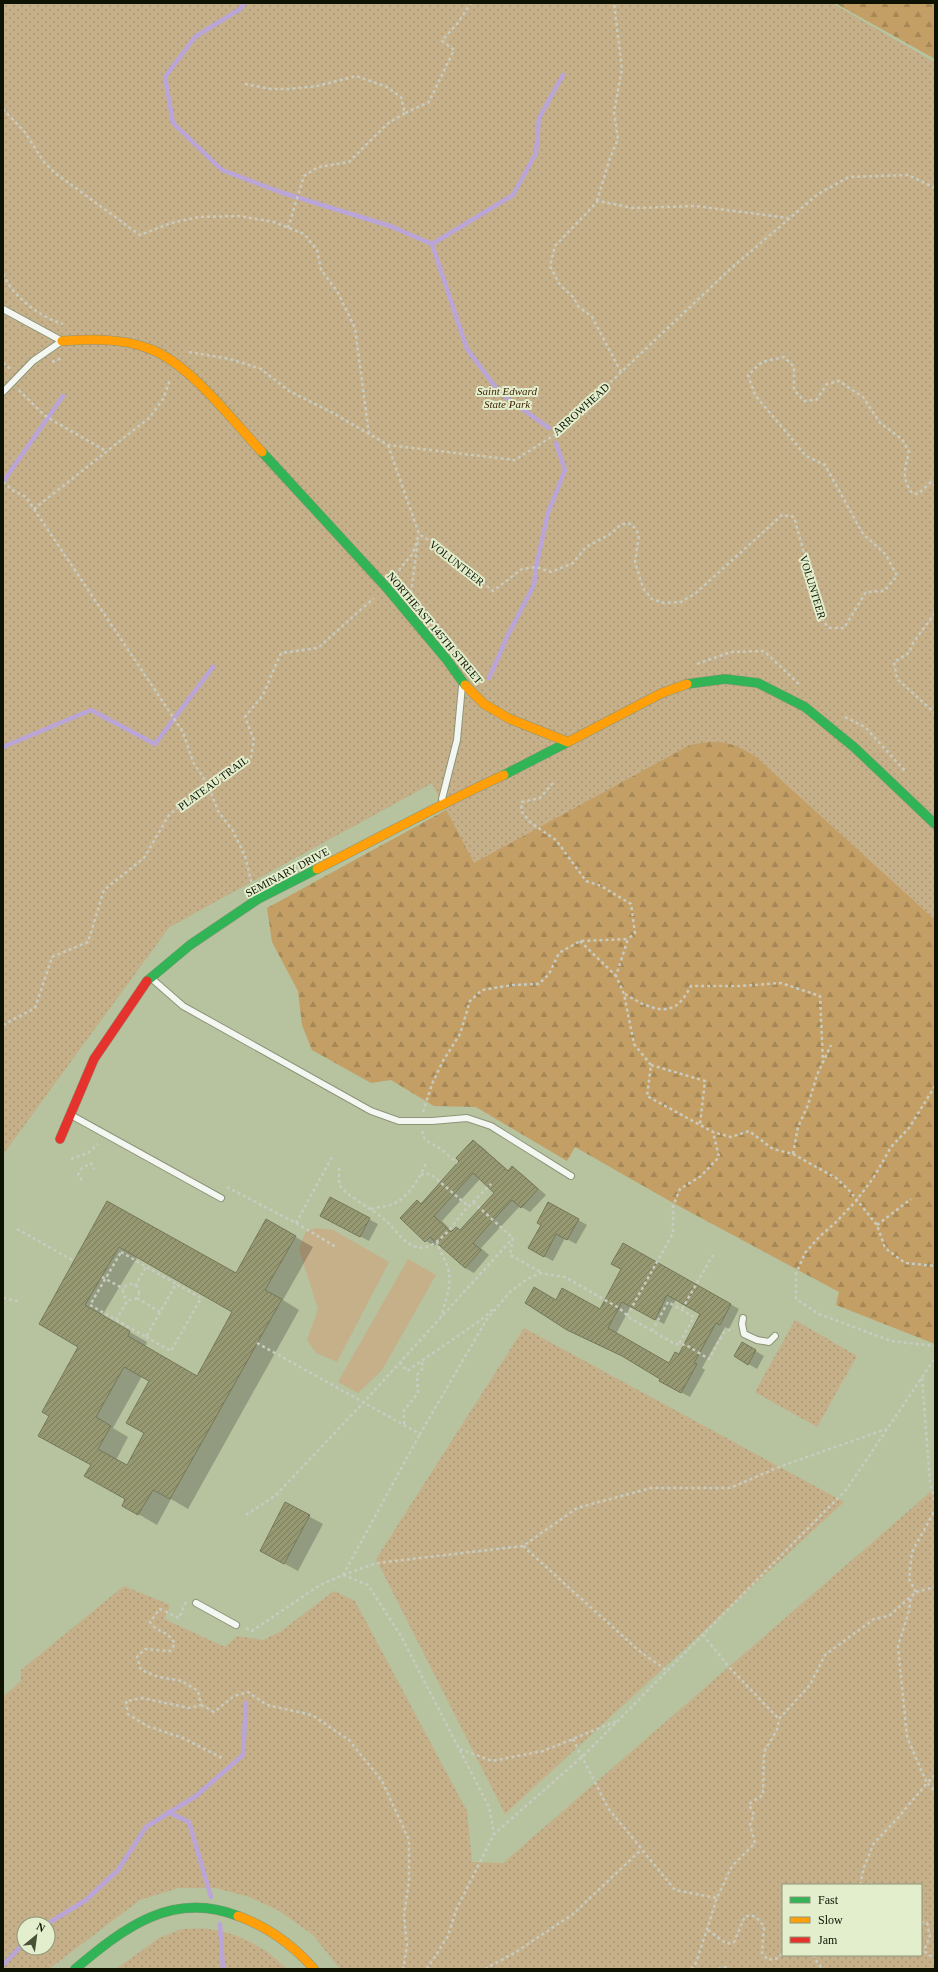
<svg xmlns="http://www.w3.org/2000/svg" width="938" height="1972" font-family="'Times New Roman',serif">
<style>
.green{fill:#c6b089}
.forest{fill:url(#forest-firs)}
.park{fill:url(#park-dots);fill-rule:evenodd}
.shadow{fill:#0003;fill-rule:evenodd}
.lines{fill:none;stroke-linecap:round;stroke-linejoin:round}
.stream{stroke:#baa5d8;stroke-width:4.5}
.building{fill:url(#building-hatch);stroke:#75785a;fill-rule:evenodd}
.lane-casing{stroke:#8c9578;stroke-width:8}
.fast-casing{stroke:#8c9578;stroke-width:10}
.slow-casing{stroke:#8c9578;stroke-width:10}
.jam-casing{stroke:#8c9578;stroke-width:10}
.path{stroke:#c8ccc0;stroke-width:2.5;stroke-dasharray:3 3;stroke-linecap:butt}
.lane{stroke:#f4f6f1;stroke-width:6}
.fast{stroke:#30b455;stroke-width:9}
.slow{stroke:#ff9f0a;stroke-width:9}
.jam{stroke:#e5322d;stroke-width:9}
.labels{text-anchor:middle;stroke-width:4;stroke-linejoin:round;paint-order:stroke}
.park-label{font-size:11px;font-style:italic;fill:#422403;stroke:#e3eecd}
.street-label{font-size:11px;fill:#0d1300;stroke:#e3eecd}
</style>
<defs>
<pattern id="forest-firs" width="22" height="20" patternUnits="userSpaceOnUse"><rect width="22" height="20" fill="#c39e65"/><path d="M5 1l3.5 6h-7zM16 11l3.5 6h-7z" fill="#a68756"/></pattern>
<pattern id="park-dots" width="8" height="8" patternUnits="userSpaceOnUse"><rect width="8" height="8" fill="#c6b089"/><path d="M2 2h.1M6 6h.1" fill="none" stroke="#a99674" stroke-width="1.8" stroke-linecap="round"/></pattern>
<pattern id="building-hatch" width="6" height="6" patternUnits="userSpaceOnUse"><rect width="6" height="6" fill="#969872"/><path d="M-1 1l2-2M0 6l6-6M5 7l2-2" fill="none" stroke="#797b5b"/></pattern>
</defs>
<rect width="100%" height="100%" fill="#b7c29f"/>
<g class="green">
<polygon points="317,1228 333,1230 389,1262 337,1362 316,1353 307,1340 318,1309 299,1249 306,1231"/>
<polygon points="408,1259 436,1275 382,1370 358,1393 338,1382"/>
</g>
<g class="forest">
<polygon points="3,3 831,3 935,63 935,1344 836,1305 839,1292 675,1204 575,1147 567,1161 476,1107 434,1106 391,1080 371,1083 312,1050 302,1025 298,991 272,942 267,908 446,810 432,783 169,927 3,1154"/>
<polygon points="835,3 935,3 935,59"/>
</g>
<g class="park">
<path d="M3 3H831L935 63V920L756 757C732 741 718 739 690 745L474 863 432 783 169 927 3 1154Z"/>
<polygon points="795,1320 857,1356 817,1427 755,1392"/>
<polygon points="524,1328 844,1502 505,1814 376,1559"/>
<path d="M935 1488V1969H340L313 1935 278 1910 249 1897 216 1888H178L140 1900 49 1969H3V1697L21 1681V1670L124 1586 170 1605 164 1619 225 1647 237 1636 263 1640 280 1632 334 1591 355 1601 467 1811 472 1862 503 1863ZM783 1885H921V1955H783ZM24 1924H48V1948H24Z"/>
<path d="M182 1929C190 1929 199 1928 207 1929 235 1931 268 1949 287 1969H116L159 1938Z"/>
</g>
<g class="shadow">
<path d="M473 1141 481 1146 509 1171 512 1168 521 1173 546 1195 530 1212 520 1206 481 1248 489 1255 474 1273 465 1268 438 1242 434 1246 426 1241 417 1201 422 1204 460 1161ZM480 1179 496 1193 461 1231 453 1232 442 1221Z"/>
<polygon points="330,1198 378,1224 369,1241 330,1221"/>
<path d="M108 1203 236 1274 266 1220 313 1247 283 1300 299 1310 188 1509 171 1499 157 1525 123 1505 126 1499 92 1465 51 1415 80 1346 40 1324ZM138 1256 234 1311 197 1377 145 1347 147 1342 102 1316ZM142 1376 150 1381 145 1433 127 1466 116 1460 128 1437 113 1428Z"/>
<polygon points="549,1203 587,1225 576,1244 565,1238 553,1261 538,1253 542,1225"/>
<path d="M623 1244 739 1309 729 1329 725 1327 702 1368 705 1370 690 1397 660 1381 662 1378 631 1360 555 1301 601 1310 623 1269ZM676 1299 701 1313 679 1355 670 1364 616 1334 631 1306 664 1324Z"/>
<polygon points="742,1343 764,1356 757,1369 735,1356"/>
<polygon points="286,1504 323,1524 298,1571 274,1558"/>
</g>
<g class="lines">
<g class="stream">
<polyline points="245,3 240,9 195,37 165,77 173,123 222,170 280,192 390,226 432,244 467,349 500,393 549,428"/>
<polyline points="432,244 513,195 536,153 539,118 563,75"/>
<polyline points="3,482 63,396"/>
<polyline points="489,678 508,635 534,585 536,567 548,513 565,470 556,443"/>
<polyline points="3,747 91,710 155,744 213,667"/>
<polyline points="168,1812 189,1822 211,1897"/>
<polyline points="47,1924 86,1900 118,1870 146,1827 196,1796 243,1755 246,1703"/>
<polyline points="220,1924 223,1969"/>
<polyline points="3,1965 24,1943"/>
</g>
</g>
<g class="building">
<path d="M473 1140 508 1171 512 1166 538 1189 521 1208 512 1200 495 1218 473 1243 481 1250 465 1268 430 1237 425 1242 400 1218 417 1200 421 1204 459 1161 456 1158ZM473 1173 494 1193 460 1230 456 1227 451 1232 434 1216Z"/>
<polygon points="330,1197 370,1218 360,1237 320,1216"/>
<path d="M107 1201 236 1273 266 1219 296 1236 265 1290 282 1299 170 1499 153 1490 138 1515 122 1506 125 1499 84 1476 91 1465 38 1436 49 1416 42 1412 78 1347 39 1324ZM119 1247 232 1312 197 1376 128 1336 130 1331 85 1305ZM124 1367 149 1381 126 1423 144 1433 127 1465 98 1449 111 1426 96 1417Z"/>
<polygon points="548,1202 579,1219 567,1240 556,1234 544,1257 528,1248 541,1225 537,1223"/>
<path d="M623 1243 731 1304 720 1325 716 1323 694 1363 697 1364 681 1393 659 1381 660 1379 622 1356 567 1330 525 1303 534 1287 556 1300 562 1288 600 1309 621 1269 611 1264ZM667 1295 700 1314 679 1354 675 1352 669 1363 608 1328 622 1302 655 1320Z"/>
<polygon points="742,1342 756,1350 748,1365 734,1356"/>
<polygon points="285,1502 310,1515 284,1564 260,1551"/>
</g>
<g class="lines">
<defs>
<g id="lane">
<polyline points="3,309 62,341 33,361 3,392"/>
<polyline points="442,799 457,740 462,686"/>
<polyline points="151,978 183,1006 371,1111 399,1121 432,1121 467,1118 491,1126 571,1176"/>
<polyline points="71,1115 221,1198"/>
<polyline points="743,1318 742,1324 744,1334 757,1340 769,1342 775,1336"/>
<polyline points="196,1603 236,1625"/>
</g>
<g id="fast">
<polyline points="262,452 386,587 447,660 465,685"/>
<polyline points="687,684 725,679 758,683 805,707 855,748 935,824"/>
<polyline points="504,775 568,742"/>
<polyline points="147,981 190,945 258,899 317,869"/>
<path d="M75 1969C124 1928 172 1890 238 1916"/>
</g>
<g id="slow">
<path d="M62 341C92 339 122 338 150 349 190 364 232 420 262 452"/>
<polyline points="465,685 484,704 510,719 568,742 662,693 687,684"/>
<path d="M317 869C379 838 440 804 504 775"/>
<path d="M238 1916C268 1927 293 1945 314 1969"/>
</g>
<polyline id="jam" points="60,1139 94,1059 147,981"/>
</defs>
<use href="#lane" class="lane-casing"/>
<use href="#fast" class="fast-casing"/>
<use href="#slow" class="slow-casing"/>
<use href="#jam" class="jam-casing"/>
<g class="path">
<polyline points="245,84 271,89 289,89 317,86 356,76 387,87 401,97 405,113 429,102 454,50 442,41 457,24 471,3"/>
<polyline points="3,109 24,131 44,162 55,173 140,235 171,223 199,217 239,216 274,222 304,234 317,250 321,270 337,291 355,328 369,434"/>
<polyline points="597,201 610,158 618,139 614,112 622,69 614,3"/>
<polyline points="288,228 304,176 318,167 349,162 387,124 405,113"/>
<path d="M3 274C13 297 40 317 63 324"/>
<polyline points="189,352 230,359 261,369 289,391 333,413 388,445 515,460 556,434 729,270 818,194 849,177 908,175 935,188"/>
<polyline points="52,362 62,358"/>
<polyline points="3,363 12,370"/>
<polyline points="621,372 592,317 578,306 573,297 560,285 550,266 555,246 598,201 633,208 696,206 788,218"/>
<polyline points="19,390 43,414 52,420 106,451"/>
<path d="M388 445 419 534 446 551 493 591 522 569 536 567 551 572 573 563 586 547 612 533 621 524H632L639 535 635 562 643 588 652 599 664 603 681 602 696 593 782 515 794 517 823 621 829 628H844L866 592 884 591 897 576 886 555 863 534 825 465 806 456 755 395 748 375 762 362 784 357 794 367V390L804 401 816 400 827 384 839 381 863 397 880 423 902 439 909 452C905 469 901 477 912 493L918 494 931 482 935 486"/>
<polyline points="3,482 14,491 26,497 169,711 183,732 193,762 208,785 218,811 233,831 245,856 252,885"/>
<polyline points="34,509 149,418 163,399 170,380"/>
<polyline points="395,575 413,553 419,534"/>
<polyline points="411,593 418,540"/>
<polyline points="935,613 913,643 909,653 894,662 897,679 935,713"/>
<polyline points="697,664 731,652 764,651 801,686"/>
<polyline points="845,717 865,727 906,772"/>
<polyline points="553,783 540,798 522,802 521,811 531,823 556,840 586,881 601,886 631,904 635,933 628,939"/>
<polyline points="580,941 616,976"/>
<path d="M625 994C640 1003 666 1019 681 1001 685 997 688 991 691 986H741L781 983 820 996 823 1062"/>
<polyline points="3,1025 35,1008 52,957 88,942 104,890 144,858 169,815 203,788 251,757 254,740 245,717 263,695 281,653 318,648 374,598"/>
<polyline points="651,1065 705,1081 700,1124"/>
<polyline points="935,1086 909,1128 891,1147 874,1177 856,1201 835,1223 819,1237 805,1253 796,1274 796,1299 819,1314 891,1341 935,1346"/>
<polyline points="423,1112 432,1084 443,1061 460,1034 470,1001 482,990 513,985 539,984 549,974 559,953 580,941 628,939 616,976 624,994 634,1044 651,1065 647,1096 713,1132 731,1137 749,1131 773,1149 793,1154 836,1178 848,1189 877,1225 885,1248 905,1263 935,1266"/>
<polyline points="422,1131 425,1140 441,1149 457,1163"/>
<polyline points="793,1154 798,1127 808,1105 817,1075 831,1045"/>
<polyline points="71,1159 88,1153 98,1144"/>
<path d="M339 1168V1185C351 1199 370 1207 385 1220 395 1228 403 1244 417 1247 436 1253 456 1220 467 1208 475 1200 483 1192 491 1184"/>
<polyline points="421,1175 425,1173 433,1176 468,1206"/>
<polyline points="82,1180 78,1175 82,1168 91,1163 94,1169"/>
<polyline points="227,1187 296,1223 336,1247"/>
<polyline points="473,1202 513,1238 510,1255 541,1272"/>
<path d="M371 1209C377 1207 384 1207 390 1205 407 1200 420 1178 426 1163"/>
<polyline points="296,1223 333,1155"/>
<polyline points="877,1225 911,1199"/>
<polyline points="17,1229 74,1261"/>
<path d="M437 1241C439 1251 445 1258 448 1268 453 1284 445 1301 441 1317"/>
<polygon points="121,1252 176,1284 146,1337 90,1305"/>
<polyline points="102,1277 124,1289"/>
<circle cx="131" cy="1292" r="8"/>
<polyline points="135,1286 146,1267"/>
<polyline points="3,1298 18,1301"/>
<polyline points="137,1298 160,1312"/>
<polyline points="682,1309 713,1255"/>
<polyline points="627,1316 673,1233 673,1206 680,1189 701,1176 719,1157 713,1132"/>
<polyline points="116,1320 128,1300"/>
<polyline points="652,1331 668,1302 694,1317 679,1344"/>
<polyline points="146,1337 171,1351 201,1298 176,1284"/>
<polyline points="257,1343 420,1434 487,1319 510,1292 527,1279 541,1273 565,1277 619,1308 630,1318 675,1344 686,1345 709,1359 724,1332 734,1328"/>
<polyline points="400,1362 407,1371 481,1320 493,1309"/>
<polyline points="922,1378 930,1482 935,1502"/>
<polyline points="404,1424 404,1410 418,1393 417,1375 423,1368 422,1361"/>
<polyline points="246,1515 275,1496 364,1402 513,1238"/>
<polyline points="523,1546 637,1649 667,1671"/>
<polyline points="343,1575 377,1563 523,1546 577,1508 651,1488 730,1488 779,1467 886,1429"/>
<polyline points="343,1575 420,1434"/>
<polyline points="916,1592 909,1579 912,1552 935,1510"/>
<path d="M186 1602 179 1618 160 1609 150 1622C158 1634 167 1629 175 1644L170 1651 145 1649 137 1657 141 1670 159 1677 182 1681 198 1691 201 1705 189 1708 142 1698 126 1701 128 1714 147 1726 183 1738 224 1759"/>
<polyline points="246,1628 252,1631 320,1585 343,1575 368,1585 401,1636 489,1807 494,1834"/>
<polyline points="703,1635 729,1667 779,1719"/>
<polyline points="201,1705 214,1712 234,1696 248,1692 267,1705 312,1715 349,1740 382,1781 409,1840 409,1881 404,1915 407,1946 403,1969"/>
<polyline points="573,1739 608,1808 675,1890 717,1898"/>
<polyline points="460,1749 492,1761 543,1751 617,1721"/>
<polyline points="935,1775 927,1783 935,1791"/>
<polyline points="860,1885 864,1867 874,1843 897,1819 927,1783 907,1737 898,1646 909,1611 911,1596"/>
<polyline points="865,1885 870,1883 872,1885"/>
<polyline points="921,1922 927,1923 930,1936 924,1951 935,1959"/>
<polyline points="708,1930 727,1944 734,1942 745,1916 755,1916 764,1926 762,1953 768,1960 779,1958 783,1952"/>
<polyline points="813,1955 819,1965 824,1969"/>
<polyline points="427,1969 448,1936 456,1910 494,1834 582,1757 837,1499 846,1490 935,1358"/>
<polyline points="485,1969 516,1952 573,1914 641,1850"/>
<polyline points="691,1969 696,1963 717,1898 732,1866 755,1843 750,1825 754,1815 749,1804 763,1795 764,1752 777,1730 779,1719 810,1685 825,1655 874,1619 889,1616 916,1592 935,1587"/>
<polyline points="718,1969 726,1967 727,1969"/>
</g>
<use href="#lane" class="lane"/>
<use href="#fast" class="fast"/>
<use href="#slow" class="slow"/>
<use href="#jam" class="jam"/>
</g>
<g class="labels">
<g class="park-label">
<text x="507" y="395">Saint Edward<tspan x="507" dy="13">State Park</tspan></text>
</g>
<g class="street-label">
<text transform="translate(581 409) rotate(-42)" y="4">ARROWHEAD</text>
<text transform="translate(457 563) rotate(38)" y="4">VOLUNTEER</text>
<text transform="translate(813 587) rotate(73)" y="4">VOLUNTEER</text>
<text transform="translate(435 628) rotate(50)" y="4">NORTHEAST 145TH STREET</text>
<text transform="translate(213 783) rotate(-36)" y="4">PLATEAU TRAIL</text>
<text transform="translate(287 872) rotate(-28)" y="4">SEMINARY DRIVE</text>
</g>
</g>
<rect width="938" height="1972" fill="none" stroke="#0d1300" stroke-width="8"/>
<rect x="782" y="1884" width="140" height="72" fill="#e3eecd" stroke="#8d967b"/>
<rect x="790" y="1897" width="20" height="6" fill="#30b455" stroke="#8d967b"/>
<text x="818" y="1904" font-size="12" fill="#0d1300">Fast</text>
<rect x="790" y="1917" width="20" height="6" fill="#ff9f0a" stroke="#8d967b"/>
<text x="818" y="1924" font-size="12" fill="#0d1300">Slow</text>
<rect x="790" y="1937" width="20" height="6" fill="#e5322d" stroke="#8d967b"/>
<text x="818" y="1944" font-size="12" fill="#0d1300">Jam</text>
<g transform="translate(36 1936) rotate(29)"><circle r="19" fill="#e3eecd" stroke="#8d967b"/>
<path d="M0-3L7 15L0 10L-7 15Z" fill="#485038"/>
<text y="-6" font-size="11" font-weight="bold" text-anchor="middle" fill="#0d1300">N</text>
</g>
</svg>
